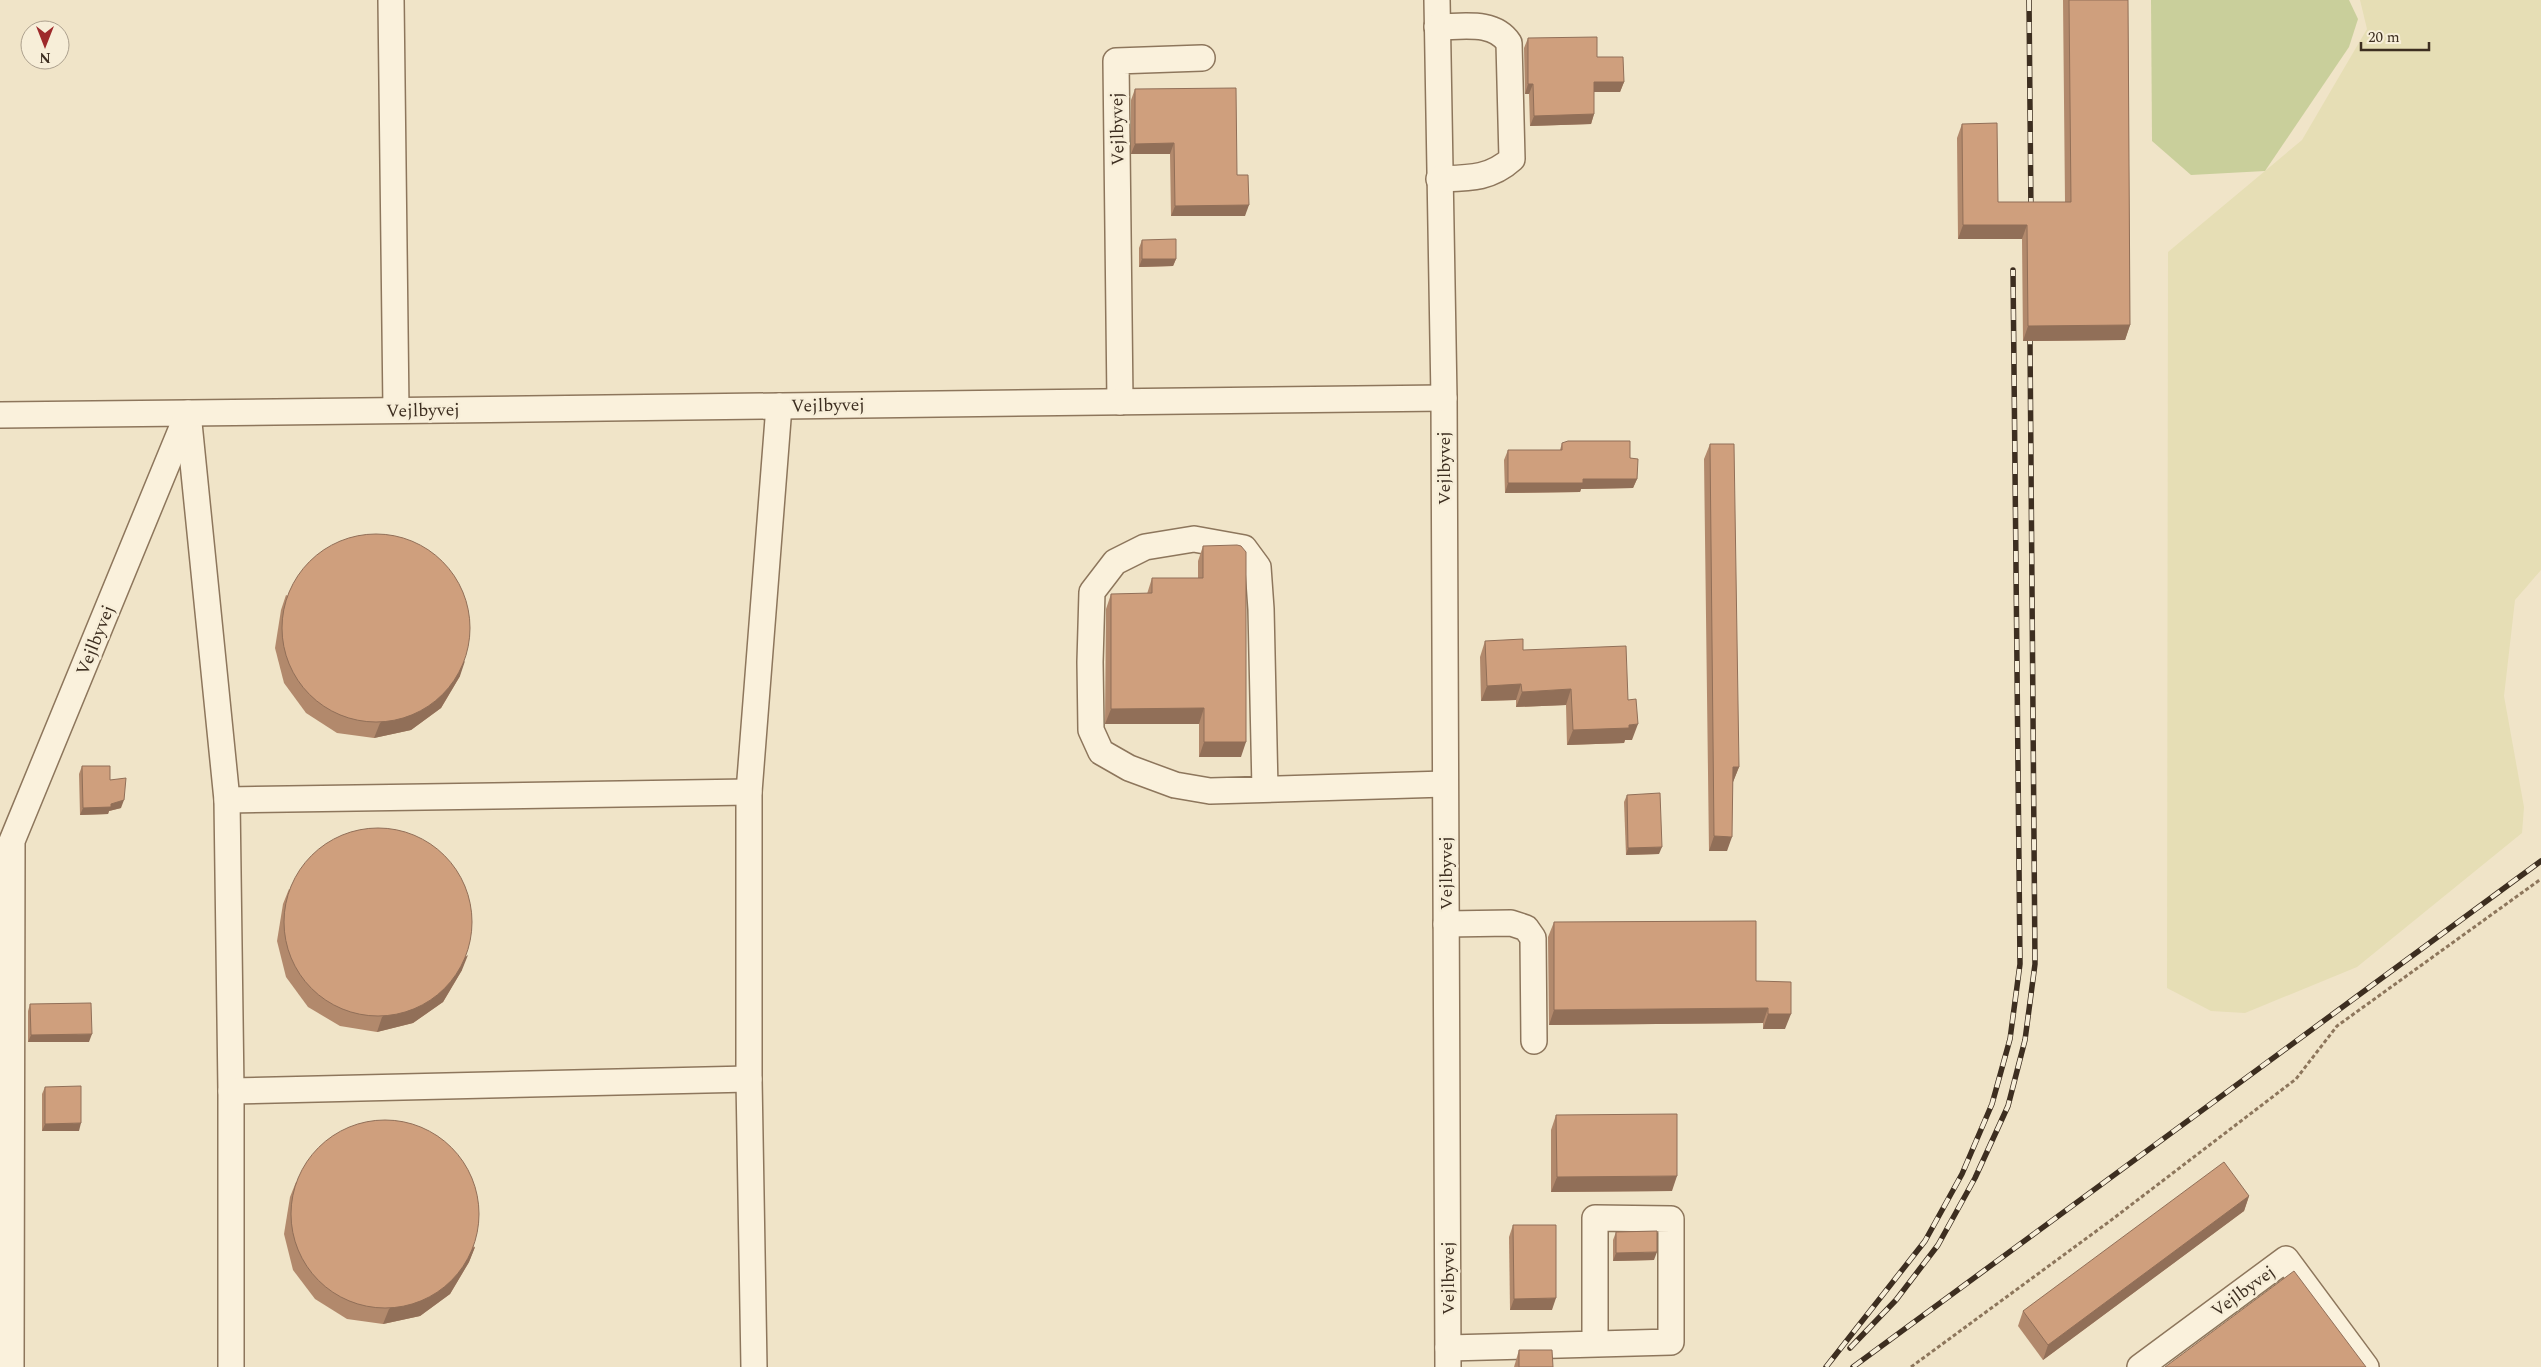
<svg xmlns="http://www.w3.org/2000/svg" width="2541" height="1367" font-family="Spectral,serif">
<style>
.farmland{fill:#e6deb5}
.green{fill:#c9cf9b}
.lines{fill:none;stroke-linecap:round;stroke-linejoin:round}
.minor-casing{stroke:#8d765c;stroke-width:28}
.path{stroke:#8d765c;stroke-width:3;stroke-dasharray:4 2.5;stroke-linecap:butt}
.minor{stroke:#faf1dc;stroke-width:25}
.rail-casing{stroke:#3d2e20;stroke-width:5.5}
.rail{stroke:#f7eed8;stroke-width:4;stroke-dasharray:11;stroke-linecap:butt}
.wall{fill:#b2896c}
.shaded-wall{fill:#916f58}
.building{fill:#cf9f7d;stroke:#916f58}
.labels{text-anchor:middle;stroke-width:5;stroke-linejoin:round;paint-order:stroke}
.street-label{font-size:18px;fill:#3d2e20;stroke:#f7eed8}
</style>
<rect width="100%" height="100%" fill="#f0e4c8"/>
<polygon class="farmland" points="2360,0 2541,0 2541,570 2515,600 2504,696 2524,807 2522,833 2357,967 2245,1013 2211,1011 2167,988 2168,252 2302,140 2367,29"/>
<polygon class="green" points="2151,0 2349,0 2358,19 2349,47 2265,171 2191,175 2152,141"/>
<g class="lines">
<defs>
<g id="minor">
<polyline points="391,0 396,410"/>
<polyline points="1437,0 1444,398 1448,1367"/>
<path d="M1437 27C1462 27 1494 20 1509 43L1512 159C1490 179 1468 178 1439 179"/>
<polyline points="1120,402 1116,61 1202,58"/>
<polyline points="0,415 188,413 227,800 231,1091 231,1367"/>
<polyline points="1265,789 1261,609 1258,567 1244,548 1194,539 1145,547 1115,562 1092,592 1090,662 1091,730 1101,752 1129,768 1175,785 1210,791 1445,784"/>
<polyline points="227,800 749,792"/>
<polyline points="1446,924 1511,923 1526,928 1533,938 1534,1041"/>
<polyline points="231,1091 749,1079"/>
<polyline points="1448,1348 1671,1342 1671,1219 1595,1218 1595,1344"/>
<polyline points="11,1367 12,841 188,413 1444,398"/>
<polyline points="754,1367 749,1079 749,792 779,406"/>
<polyline points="2140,1367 2286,1259 2366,1367"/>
</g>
</defs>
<use href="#minor" class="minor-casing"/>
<polyline class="path" points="1911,1367 2110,1221 2296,1079 2337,1026 2541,879"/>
<use href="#minor" class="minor"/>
<defs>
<g id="rail">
<polyline points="2029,0 2031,215"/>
<polyline points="1850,1348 1896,1300 1938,1245 1975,1178 2008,1106 2025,1040 2035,964 2030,341"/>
<polyline points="1826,1367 1925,1241 1962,1174 1992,1104 2010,1039 2020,964 2013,270"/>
<polyline points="1853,1367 2541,861"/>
</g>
</defs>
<use href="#rail" class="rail-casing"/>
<use href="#rail" class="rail"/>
</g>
<g class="wall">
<polygon points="2063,0 2128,0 2130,325 2125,340 2023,341 2022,239 1958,239 1957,138 1962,124 1998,202 2065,202"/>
<polygon points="1528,38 1597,57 1624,82 1620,92 1594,92 1594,114 1591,124 1530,126 1529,94 1525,94 1524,48"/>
<polygon points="1135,89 1237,175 1245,216 1171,216 1170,154 1131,154 1131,100"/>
<polygon points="1142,240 1176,259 1173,266 1139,267 1139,248"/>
<polygon points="1562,443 1630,458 1637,479 1633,488 1581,489 1580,492 1505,493 1504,460 1508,450 1560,450"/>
<polygon points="1710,444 1739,767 1733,782 1727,851 1709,851 1704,459"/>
<polygon points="1203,546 1241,757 1199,757 1199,724 1105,724 1106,609 1111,594 1147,594 1152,578 1198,578 1198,561"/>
<polygon points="286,595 460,676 441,708 411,730 374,738 337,733 306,713 284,683 275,648 281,610"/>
<polygon points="1485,641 1523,650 1628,700 1632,740 1625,740 1624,743 1567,745 1566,705 1516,707 1516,700 1481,701 1480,657"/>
<polygon points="82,766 110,780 121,808 109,811 108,814 80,815 79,774"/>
<polygon points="1627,795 1659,854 1626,855 1624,802"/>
<polygon points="289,889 462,970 443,1002 413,1023 377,1032 340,1026 308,1007 286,977 277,941 283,904"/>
<polygon points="1554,922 1756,981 1785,1029 1763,1029 1763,1023 1549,1025 1548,937"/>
<polygon points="30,1004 89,1042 28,1042 28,1011"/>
<polygon points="45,1087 79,1131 42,1131 42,1094"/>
<polygon points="1556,1115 1672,1191 1551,1192 1551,1130"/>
<polygon points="296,1182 475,1247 469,1262 450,1294 420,1316 383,1324 347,1319 315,1299 293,1270 284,1234 290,1197"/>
<polygon points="2249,1196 2244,1211 2043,1360 2018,1326 2023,1311"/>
<polygon points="1513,1225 1552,1310 1510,1310 1509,1237"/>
<polygon points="1616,1232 1654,1260 1613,1261 1613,1240"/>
<polygon points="1519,1350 1553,1367 1514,1367"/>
</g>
<g class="shaded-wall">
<polygon points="1594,82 1624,82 1620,92 1590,92"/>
<polygon points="1528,84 1533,84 1529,94 1525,94"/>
<polygon points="1594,114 1591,124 1530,126 1534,116"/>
<polygon points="1174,143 1170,154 1131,154 1135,144"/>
<polygon points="1249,205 1245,216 1171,216 1175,206"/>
<polygon points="1963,225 2027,225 2022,239 1958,239"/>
<polygon points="1142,259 1176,259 1173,266 1139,267"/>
<polygon points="2130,325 2125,340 2023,341 2028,326"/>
<polygon points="1583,479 1637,479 1633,488 1581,489 1580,492 1505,493 1508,483"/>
<polygon points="465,661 460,676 441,708 411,730 374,738 380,723"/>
<polygon points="1521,684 1516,700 1481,701 1487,686"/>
<polygon points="1571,689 1566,705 1516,707 1522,692"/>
<polygon points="1204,708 1199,724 1105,724 1111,709"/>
<polygon points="1638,724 1632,740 1625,740 1624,743 1567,745 1573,730"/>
<polygon points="1204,742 1246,742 1241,757 1199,757"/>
<polygon points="1733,767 1739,767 1733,782"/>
<polygon points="124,800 121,808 109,811 108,814 80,815 83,808 111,804"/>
<polygon points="1714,836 1732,837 1727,851 1709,851"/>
<polygon points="1662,847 1659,854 1626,855 1628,848"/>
<polygon points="468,955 462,970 443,1002 413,1023 377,1032 382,1017"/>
<polygon points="1768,1008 1763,1023 1549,1025 1554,1010"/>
<polygon points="1768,1014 1791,1014 1785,1029 1763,1029"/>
<polygon points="92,1034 89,1042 28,1042 31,1035"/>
<polygon points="81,1123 79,1131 42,1131 45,1124"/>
<polygon points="1677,1176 1672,1191 1551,1192 1557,1177"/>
<polygon points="2249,1196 2244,1211 2043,1360 2048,1345"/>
<polygon points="475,1247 469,1262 450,1294 420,1316 383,1324 389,1309"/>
<polygon points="1657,1252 1654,1260 1613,1261 1616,1253"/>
<polygon points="1556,1298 1552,1310 1510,1310 1514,1299"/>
</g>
<g class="building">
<polygon points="2069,0 2128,0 2130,325 2028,326 2027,225 1963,225 1962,124 1997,123 1998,202 2071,202"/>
<polygon points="1597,37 1597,57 1623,57 1624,82 1594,82 1594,114 1534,116 1533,84 1528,84 1528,38"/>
<polygon points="1236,88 1237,175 1248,175 1249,205 1175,206 1174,143 1135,144 1135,89"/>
<polygon points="1176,239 1176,259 1142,259 1142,240"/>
<polygon points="1568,441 1630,441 1630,458 1638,459 1637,479 1583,479 1583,483 1508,483 1508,450 1562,450 1562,443"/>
<polygon points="1710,444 1734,444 1739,767 1733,767 1732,837 1714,836"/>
<circle cx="376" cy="628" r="94"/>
<polygon points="1237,545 1241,546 1246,552 1246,742 1204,742 1204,708 1111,709 1111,594 1152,593 1152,578 1203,578 1203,546"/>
<polygon points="1523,639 1523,650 1626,646 1628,700 1636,699 1638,724 1629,725 1629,728 1573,730 1571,689 1522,692 1521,684 1487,686 1485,641"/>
<polygon points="82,766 110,766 110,780 126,778 124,800 111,804 111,807 83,808"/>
<polygon points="1660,793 1662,847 1628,848 1627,795"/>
<circle cx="378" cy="922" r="94"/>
<polygon points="1756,921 1756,981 1791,982 1791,1014 1768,1014 1768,1008 1554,1010 1554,922"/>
<polygon points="91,1003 92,1034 31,1035 30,1004"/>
<polygon points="81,1086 81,1123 45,1124 45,1087"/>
<polygon points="1677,1114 1677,1176 1557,1177 1556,1115"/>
<circle cx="385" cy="1214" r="94"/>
<polygon points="2224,1162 2249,1196 2048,1345 2023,1311"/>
<polygon points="1513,1225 1556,1225 1556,1298 1514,1299"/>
<polygon points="1657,1231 1657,1252 1616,1253 1616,1232"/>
<polygon points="2294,1271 2366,1367 2165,1367"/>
<polygon points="1519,1350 1552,1350 1553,1367 1519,1367"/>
</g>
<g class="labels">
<g class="street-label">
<text transform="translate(1117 129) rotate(-91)" y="6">Vejlbyvej</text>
<text transform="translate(828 405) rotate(-1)" y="6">Vejlbyvej</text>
<text transform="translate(423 410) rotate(-1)" y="6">Vejlbyvej</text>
<text transform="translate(1444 468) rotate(-90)" y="6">Vejlbyvej</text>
<text transform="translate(95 640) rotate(-68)" y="6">Vejlbyvej</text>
<text transform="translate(1446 873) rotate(-90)" y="6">Vejlbyvej</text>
<text transform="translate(1448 1278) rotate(-90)" y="6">Vejlbyvej</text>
<text transform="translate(2243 1291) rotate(-36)" y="6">Vejlbyvej</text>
</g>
</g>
<g transform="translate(45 45) rotate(180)"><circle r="24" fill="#f7eed8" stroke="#ada18e"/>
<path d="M0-4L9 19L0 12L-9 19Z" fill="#9e2a2b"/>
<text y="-8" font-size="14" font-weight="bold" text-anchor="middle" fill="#3d2e20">N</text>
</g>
<path d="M2361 42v8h68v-8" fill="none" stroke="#3d2e20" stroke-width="2.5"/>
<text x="2368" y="42" font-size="15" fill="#3d2e20" stroke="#f7eed8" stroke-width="4" paint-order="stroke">20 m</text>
</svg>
